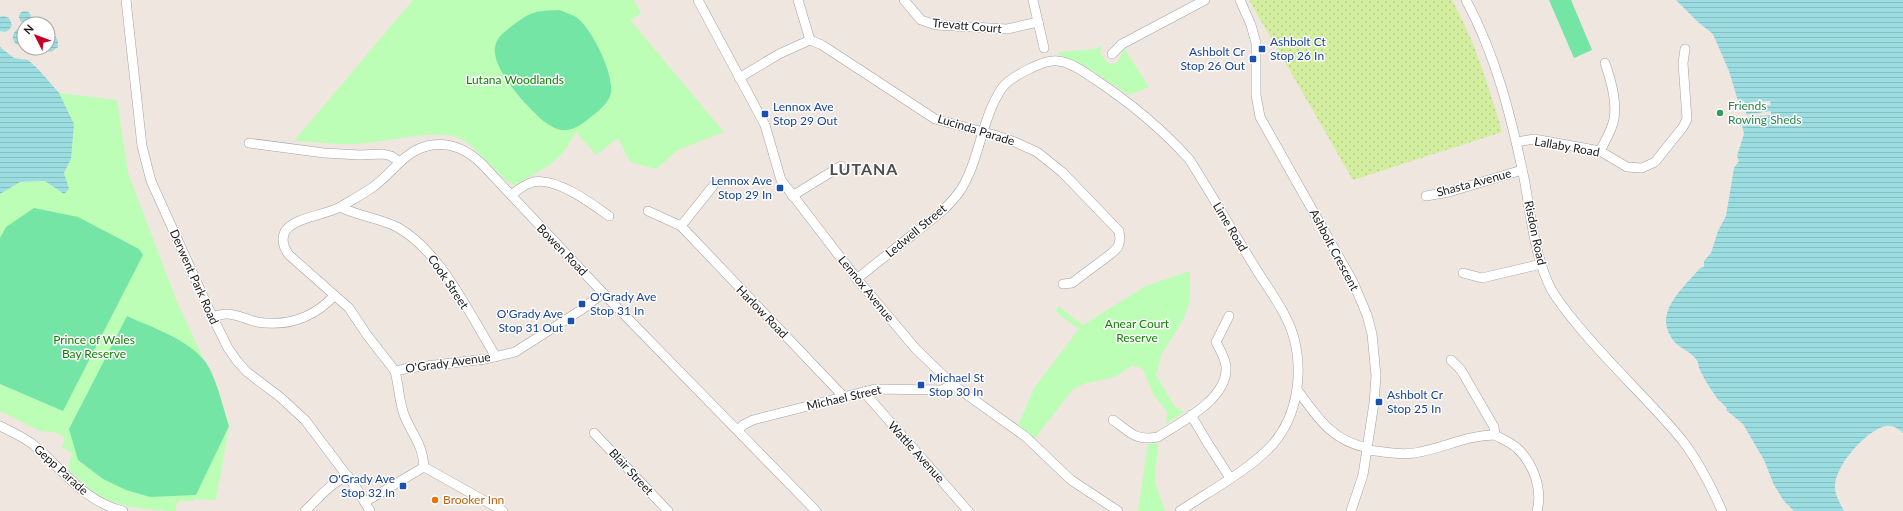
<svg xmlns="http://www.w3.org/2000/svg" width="1903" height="511" font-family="Lato,sans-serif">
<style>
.grass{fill:url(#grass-dots)}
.park{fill:#bdfeb6}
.pitch{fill:#75e5a5}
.water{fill:url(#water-rules)}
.pier{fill:#eee6df}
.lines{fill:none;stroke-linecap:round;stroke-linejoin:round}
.minor-casing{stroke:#a2a2a2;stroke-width:10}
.minor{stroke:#fff;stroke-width:9}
.transit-dot{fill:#1a4fb4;stroke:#fff;stroke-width:1.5}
.leisure-dot{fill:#2e9e5b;stroke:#fff;stroke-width:1.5}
.food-dot{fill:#e8710a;stroke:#fff;stroke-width:1.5}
.labels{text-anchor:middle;stroke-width:3;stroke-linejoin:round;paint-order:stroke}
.street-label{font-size:12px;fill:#1b1b1b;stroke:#fff}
.transit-label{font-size:12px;fill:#164399;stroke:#fff;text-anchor:start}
.park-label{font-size:12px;fill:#0f8002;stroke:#fff}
.leisure-label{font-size:12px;fill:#27864d;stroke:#fff;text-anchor:start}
.food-label{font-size:12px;fill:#c56008;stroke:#fff;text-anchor:start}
.district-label{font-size:16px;font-weight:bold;letter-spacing:1px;fill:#4e4e4e;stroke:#fff}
</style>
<defs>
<pattern id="grass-dots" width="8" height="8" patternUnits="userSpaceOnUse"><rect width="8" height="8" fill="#d4ee9f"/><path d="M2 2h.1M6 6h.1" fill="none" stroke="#b5cc88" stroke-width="1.8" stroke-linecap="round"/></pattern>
<pattern id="water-rules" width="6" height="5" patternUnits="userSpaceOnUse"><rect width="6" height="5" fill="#9bdde0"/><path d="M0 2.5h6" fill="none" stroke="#85bdc0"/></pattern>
</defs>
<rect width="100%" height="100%" fill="#eee6df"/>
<path class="grass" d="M1249 0H1452C1475 42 1489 87 1502 132L1353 180Z"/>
<g class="park">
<path d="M413 0H634L641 14 630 20 724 132 678 150 656 169 630 162 618 138 596 155 576 132 564 152 550 165 515 185C501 182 477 144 457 137 433 129 383 143 355 144 334 145 314 141 294 141Z"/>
<polygon points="1102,45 1100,53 1108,63 1115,64 1119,60 1124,48 1149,87 1129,95 1085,66 1059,55 1058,52 1095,49"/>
<path d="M59 93 117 100 128 173 177 302 218 390 229 426 216 500 194 499V501H180L176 505V511H170C123 507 102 506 68 468L72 453 62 447 65 438 55 432 40 431 0 411V194L20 182 45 181 64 194 67 187 64 173 67 169 74 124Z"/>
<polygon points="1190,271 1190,300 1184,318 1162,354 1156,375 1175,407 1184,412 1166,424 1167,412 1153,394 1143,369 1133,365 1115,377 1083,384 1073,389 1034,439 1018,426 1034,388 1079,329 1056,312 1058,306 1083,325 1146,286"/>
<polygon points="1158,443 1155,483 1165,511 1138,511 1148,444"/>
</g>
<g class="pitch">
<polygon points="1549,0 1571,0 1592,50 1574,58"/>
<path d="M559 10C565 12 571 14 576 17 592 28 614 74 611 93 609 102 600 110 592 116 584 123 574 131 563 130 548 129 534 112 524 102 513 89 487 59 497 41 500 35 507 30 512 26 532 11 535 11 559 10Z"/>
<polygon points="34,208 78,217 139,249 143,255 63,411 0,384 0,238 6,227"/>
<path d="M127 316C153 328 185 338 204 360 216 375 223 408 229 426L196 495 150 497 126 490 103 479 78 460 69 429Z"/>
</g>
<g class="water">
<path d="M1676 0H1903V433C1899 429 1892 425 1886 426 1866 430 1836 465 1835 485 1834 494 1840 503 1844 511H1794L1784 501 1774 485 1764 460 1743 424 1726 410 1727 408 1720 401H1719C1712 391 1705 381 1700 370 1698 367 1699 362 1696 359 1690 351 1679 348 1673 340 1652 312 1684 288 1700 268L1704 267V261L1711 253 1718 231 1726 216 1734 168 1739 161 1737 156 1744 134 1741 120 1747 118 1744 101H1738L1729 71 1713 34 1698 22Z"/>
<circle cx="25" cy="17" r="6"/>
<polygon points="4,16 9,18 12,25 9,30 5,32 0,31 0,17"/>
<path d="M18 29H24V46L16 44C11 39 12 33 18 29Z"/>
<polygon points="48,35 55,36 58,41 58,47 51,52 45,51 42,48 48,48"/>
<polygon points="0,47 14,58 28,60 38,69 59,93 74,124 71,159 64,173 69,189 64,194 45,181 20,182 0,194"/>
</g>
<g class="pier">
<polygon points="1770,101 1771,105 1743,107 1743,105 1753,102"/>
<polygon points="1771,111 1771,115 1743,117 1744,115"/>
</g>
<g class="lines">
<defs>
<g id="minor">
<polyline points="126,0 142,146 151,181 212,316 228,348 237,361 247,372 280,397 305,420 357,489 370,511"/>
<polyline points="698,0 765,125 781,180 857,279 915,348 952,384 1026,437 1071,480 1118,511"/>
<polyline points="798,0 810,40"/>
<polyline points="904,0 921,20 936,25 1007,29 1038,22"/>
<polyline points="1033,0 1044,48"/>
<polyline points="1240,0 1251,25 1256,43 1256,95 1260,117 1353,282 1367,315 1372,334 1376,376 1374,403 1363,475 1351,511"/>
<path d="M1466 0C1496 56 1511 116 1524 178 1531 215 1534 255 1551 289 1559 303 1570 316 1580 328 1612 367 1650 401 1682 440 1699 462 1711 486 1722 511"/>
<polyline points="1112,54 1122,44 1205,0"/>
<polyline points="739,78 779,54 810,40 822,45 935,119 994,135 1015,142 1037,152 1062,172 1119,231 1120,239 1118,247 1112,253 1072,283 1063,284"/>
<polyline points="1517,142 1534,139 1600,151 1627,167 1642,168 1655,162 1683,127 1687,119 1683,63 1685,49"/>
<polyline points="249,143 324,153 360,155 383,154 391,156 400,162"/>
<path d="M1600 151C1605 141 1612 130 1614 119 1617 102 1611 80 1605 63"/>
<path d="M511 195C518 190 525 184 533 182 556 177 591 203 609 216"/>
<polyline points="792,196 841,166"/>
<polyline points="1426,196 1449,192 1522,170"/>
<path d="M340 207C358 216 379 218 397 227 441 251 470 315 496 357"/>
<polyline points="648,211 681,226 844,397"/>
<polyline points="681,226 713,186"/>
<polyline points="1463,273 1482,278 1541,264"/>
<path d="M857 279C876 263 896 248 916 232 931 220 948 208 960 191 980 160 981 119 1002 88 1010 77 1044 59 1058 61 1070 62 1083 71 1093 78 1128 101 1161 128 1189 159 1212 195 1233 232 1256 269 1269 290 1287 313 1294 338 1303 373 1298 415 1273 444 1251 469 1208 492 1180 511"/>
<path d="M212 316C216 316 222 314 227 314 237 314 247 320 257 322 288 327 313 318 334 296"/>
<path d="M1451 360 1461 370 1494 427 1495 435C1502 439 1510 442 1517 448 1533 463 1543 489 1537 511"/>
<path d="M395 371 367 335 349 308 289 255C284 248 280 239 286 230 296 217 327 215 342 206 352 200 363 194 373 187 393 173 405 149 432 145 452 142 467 150 481 163L603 293 816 511"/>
<path d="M1298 391C1318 418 1332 441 1368 448"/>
<polyline points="864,392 968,511"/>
<polyline points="1191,415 1207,442 1230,478"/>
<path d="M1113 420C1131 433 1135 441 1158 437 1181 422 1228 399 1226 367 1225 357 1220 350 1216 342L1229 316"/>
<path d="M0 426C12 432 24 437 35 446 63 470 85 502 123 511"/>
<polyline points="738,430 743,425 753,420 875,389 942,390 952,384"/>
<polyline points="594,433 668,511"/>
<path d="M1368 450C1385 452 1403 456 1420 452 1446 447 1468 435 1495 435"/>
<polyline points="424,467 503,511"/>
<path d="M365 502 424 467C423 445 413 436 405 417 399 403 399 386 395 371L409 368 486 359 515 352 581 310 603 293"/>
<path d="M305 511C318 499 331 482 348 476"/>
</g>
</defs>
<use href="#minor" class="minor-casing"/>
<use href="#minor" class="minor"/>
</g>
<g class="transit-dot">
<rect x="1258" y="45" width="8" height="8" rx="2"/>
<rect x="1249" y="55" width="8" height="8" rx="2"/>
<rect x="761" y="110" width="8" height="8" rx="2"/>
<rect x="776" y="184" width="8" height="8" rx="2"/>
<rect x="578" y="300" width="8" height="8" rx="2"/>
<rect x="567" y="317" width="8" height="8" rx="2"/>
<rect x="917" y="381" width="8" height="8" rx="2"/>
<rect x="1375" y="398" width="8" height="8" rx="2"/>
<rect x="399" y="482" width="8" height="8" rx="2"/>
</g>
<circle class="leisure-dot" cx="1720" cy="113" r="4"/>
<circle class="food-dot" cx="435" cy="500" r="4"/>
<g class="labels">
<g class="street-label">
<text transform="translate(967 26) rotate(5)" y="4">Trevatt Court</text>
<text transform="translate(976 130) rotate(17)" y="4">Lucinda Parade</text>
<text transform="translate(1567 147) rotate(10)" y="4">Lallaby Road</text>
<text transform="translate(1474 183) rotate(-15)" y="4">Shasta Avenue</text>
<text transform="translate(1230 227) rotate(59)" y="4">Lime Road</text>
<text transform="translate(916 231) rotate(-40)" y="4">Ledwell Street</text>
<text transform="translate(1535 233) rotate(78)" y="4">Risdon Road</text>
<text transform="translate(562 250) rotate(46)" y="4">Bowen Road</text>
<text transform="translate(1334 250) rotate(62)" y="4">Ashbolt Crescent</text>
<text transform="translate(194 277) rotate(66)" y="4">Derwent Park Road</text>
<text transform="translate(448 282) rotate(56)" y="4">Cook Street</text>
<text transform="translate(866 289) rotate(51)" y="4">Lennox Avenue</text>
<text transform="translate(762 312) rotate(46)" y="4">Harlow Road</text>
<text transform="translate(448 363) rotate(-8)" y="4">O'Grady Avenue</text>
<text transform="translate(844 398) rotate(-13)" y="4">Michael Street</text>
<text transform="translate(916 452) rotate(48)" y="4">Wattle Avenue</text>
<text transform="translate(61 470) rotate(42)" y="4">Gepp Parade</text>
<text transform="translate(631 472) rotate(47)" y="4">Blair Street</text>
</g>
<g class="transit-label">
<text x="1270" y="46">Ashbolt Ct<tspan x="1270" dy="14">Stop 26 In</tspan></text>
<text x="1245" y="56" text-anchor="end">Ashbolt Cr<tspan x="1245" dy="14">Stop 26 Out</tspan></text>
<text x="773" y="111">Lennox Ave<tspan x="773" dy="14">Stop 29 Out</tspan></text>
<text x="772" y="185" text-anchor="end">Lennox Ave<tspan x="772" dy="14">Stop 29 In</tspan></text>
<text x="590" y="301">O'Grady Ave<tspan x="590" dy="14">Stop 31 In</tspan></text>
<text x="563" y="318" text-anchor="end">O'Grady Ave<tspan x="563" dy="14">Stop 31 Out</tspan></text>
<text x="929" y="382">Michael St<tspan x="929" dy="14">Stop 30 In</tspan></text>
<text x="1387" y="399">Ashbolt Cr<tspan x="1387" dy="14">Stop 25 In</tspan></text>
<text x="395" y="483" text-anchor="end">O'Grady Ave<tspan x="395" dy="14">Stop 32 In</tspan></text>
</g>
<g class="park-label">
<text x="515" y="84">Lutana Woodlands</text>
<text x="1137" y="328">Anear Court<tspan x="1137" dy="14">Reserve</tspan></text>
<text x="94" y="344">Prince of Wales<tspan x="94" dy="14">Bay Reserve</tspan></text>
</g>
<g class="leisure-label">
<text x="1728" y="110">Friends<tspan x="1728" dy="14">Rowing Sheds</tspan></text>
</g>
<g class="food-label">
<text x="443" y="504">Brooker Inn</text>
</g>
<g class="district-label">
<text x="864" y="175">LUTANA</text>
</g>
</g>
<g transform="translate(36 36) rotate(312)"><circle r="19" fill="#ffffff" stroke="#a4a4a4"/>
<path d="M0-3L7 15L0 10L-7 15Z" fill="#c60025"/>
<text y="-6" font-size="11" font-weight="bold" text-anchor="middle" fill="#1b1b1b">N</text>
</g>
</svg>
